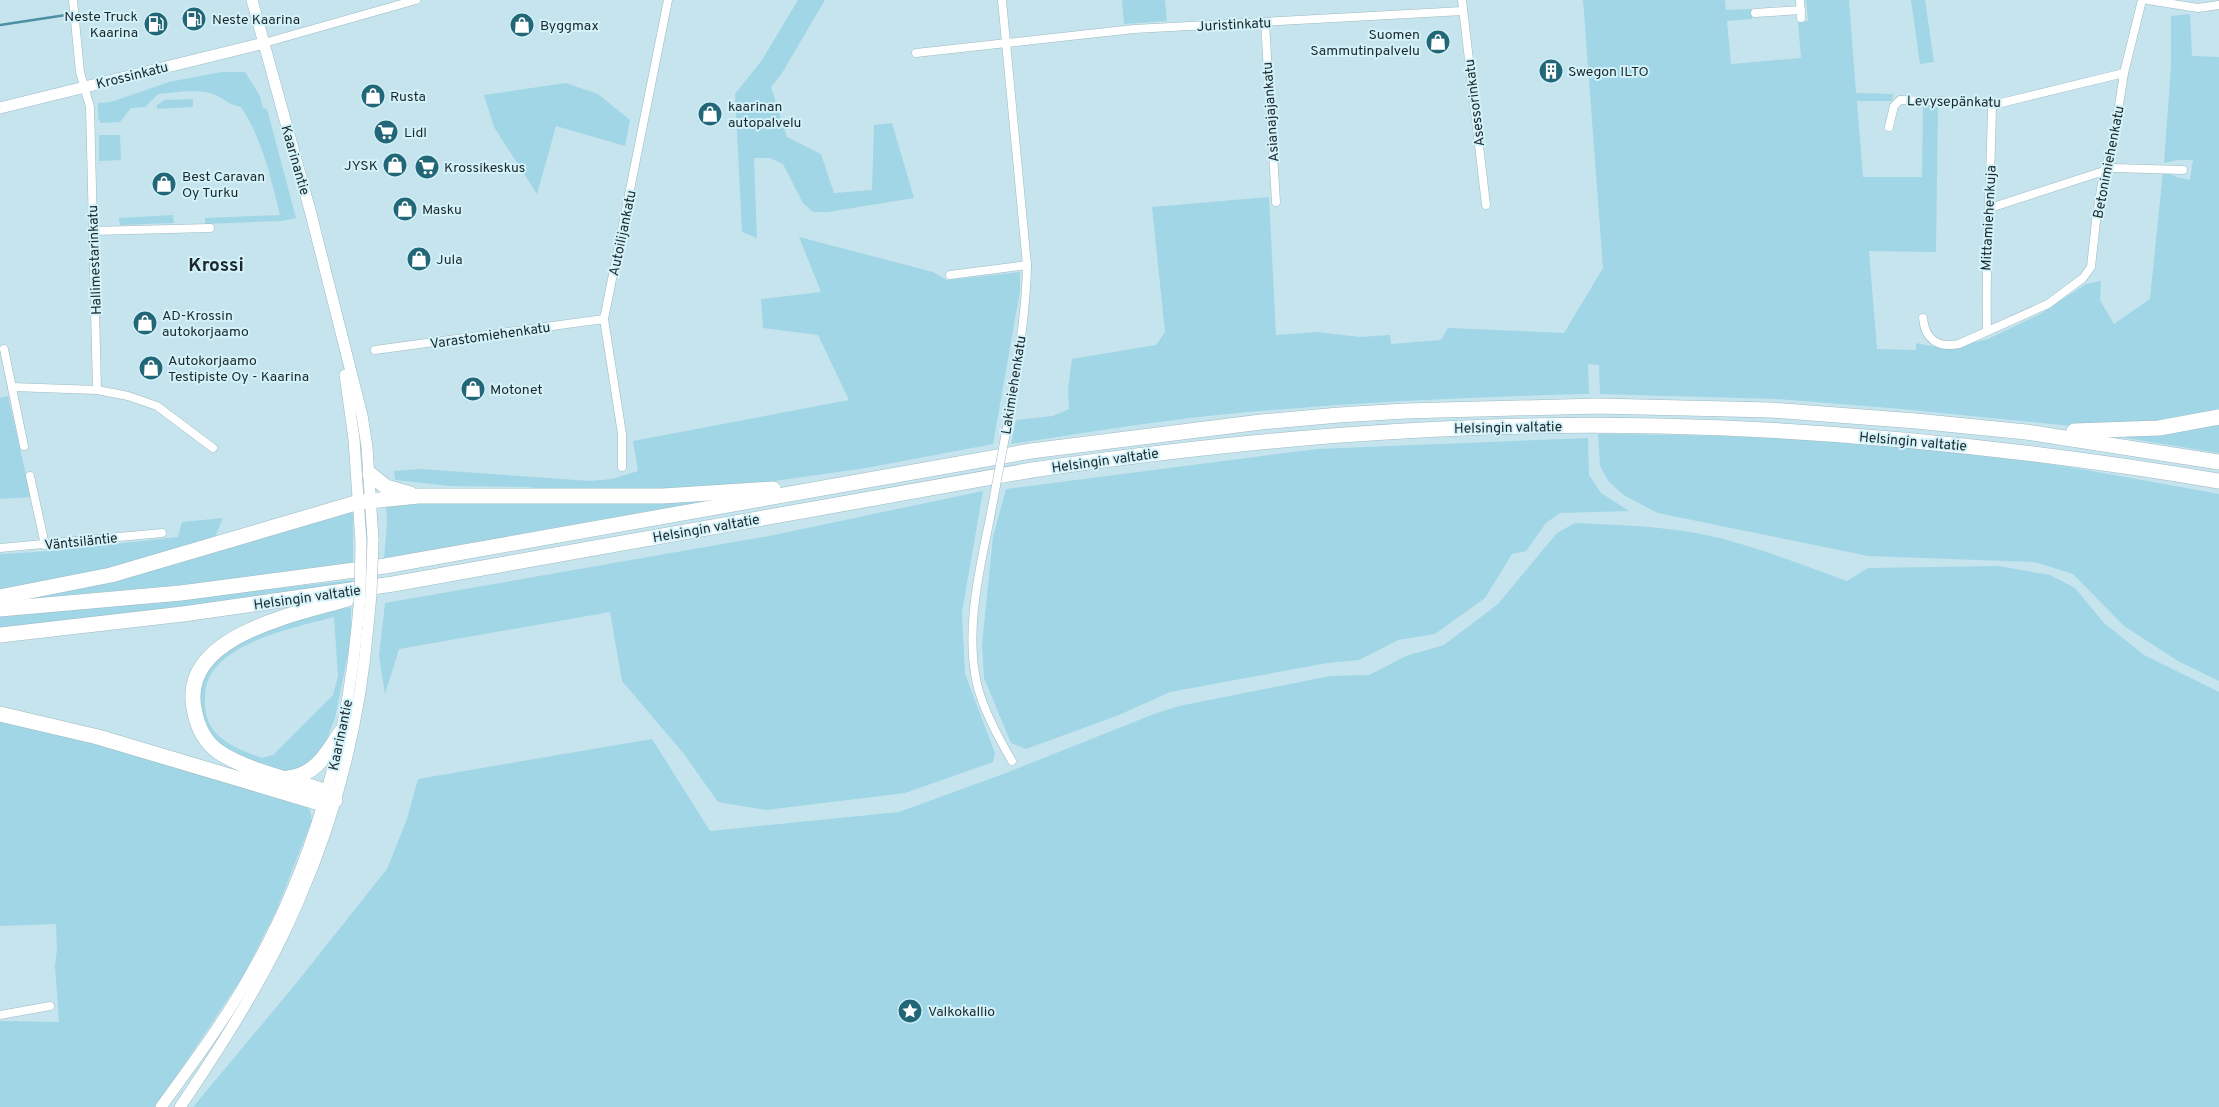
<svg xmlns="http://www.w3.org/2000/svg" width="2219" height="1107" font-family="Overpass,sans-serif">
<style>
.green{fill:#a0d6e5;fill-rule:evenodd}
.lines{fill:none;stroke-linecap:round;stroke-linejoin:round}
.stream{stroke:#4c90a1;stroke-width:2.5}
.street-casing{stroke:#9cbac2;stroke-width:9}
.secondary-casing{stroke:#9cbac2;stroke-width:12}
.highway-casing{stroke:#9cbac2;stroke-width:16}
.street{stroke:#fff;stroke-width:8}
.secondary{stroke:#fff;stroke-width:11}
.highway{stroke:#fff;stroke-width:15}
.street-bridge-casing{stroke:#9cbac2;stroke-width:9;stroke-linecap:butt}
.secondary-bridge-casing{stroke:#9cbac2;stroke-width:12;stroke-linecap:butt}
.street-bridge{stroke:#fff;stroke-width:8}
.secondary-bridge{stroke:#fff;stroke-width:11}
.labels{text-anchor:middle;stroke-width:4;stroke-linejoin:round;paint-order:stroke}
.poi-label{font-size:14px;fill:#1c282b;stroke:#d3f2fa;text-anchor:start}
.street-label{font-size:14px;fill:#1c282b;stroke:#d3f2fa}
.district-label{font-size:19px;font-weight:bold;fill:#1c282b;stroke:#d3f2fa}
</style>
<rect width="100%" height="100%" fill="#c6e4ed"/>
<g class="green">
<polygon points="798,0 825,0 782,73 771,87 787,137 821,154 834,193 872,190 874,125 892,123 914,198 828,212 813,212 803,203 783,164 770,158 754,158 757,238 742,232 735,94 762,60"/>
<polygon points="1122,0 1165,0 1167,21 1124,24"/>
<path d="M1583 0H1725L1726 10 1752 9V19L1727 21 1731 64 1801 58 1798 22 1808 21 1806 0H1849L1856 93 1893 94 1892 101H1857L1863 177H1922L1923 102 1938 103 1936 252 1869 251 1877 349 1916 350V343L1946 349 1988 339 2040 314 2086 284 2101 281 2100 300 2114 324 2150 299 2163 171 2177 177 2190 180 2193 160H2178L2164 163 2171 66V16L2190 14 2192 56 2219 57V409L2200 415 2146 425 2092 428 1902 409 1777 399 1600 394 1599 365 1588 364 1589 394C1465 397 1341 403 1218 415 1148 422 1079 434 1011 444L1016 420 1053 416 1069 409 1068 389 1072 359 1156 345 1165 332 1152 207 1269 197 1276 335 1316 332 1360 337 1390 335 1391 344 1441 340 1448 328 1564 333 1603 268Z"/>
<polygon points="1911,0 1925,0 1934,62 1920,64"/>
<path d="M222 72H245L260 96 263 108 267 109 296 218 282 221 205 224V218L280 215C272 181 261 136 241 107 227 104 225 99 213 94 197 88 175 93 158 94L145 107 131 108 120 122 101 123 98 118V103L111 102 169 82Z"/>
<polygon points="566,83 598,94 630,120 625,146 556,126 537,194 494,127 484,95"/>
<polygon points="193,99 193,107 157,109 157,105 165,100"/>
<polygon points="99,135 120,135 121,160 99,161"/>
<polygon points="173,215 174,223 120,225 119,218"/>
<polygon points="799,237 933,272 947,280 1020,272 1020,291 993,444 866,468 731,487 578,492 526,487 450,486 395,480 394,471 420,469 590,481 612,479 638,471 633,441 849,400 818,335 763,328 761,299 821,292"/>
<polygon points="8,396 31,497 0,499 0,398"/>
<polygon points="2219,421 2219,453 2114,436"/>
<path d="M1598 434C1727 435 1860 439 1988 455 2065 465 2142 480 2219 494V681L2178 661 2124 626 2073 574 2035 562 1868 556 1658 513 1625 496 1609 482 1600 466Z"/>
<polygon points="1588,438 1589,475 1601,493 1629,511 1560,513 1546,523 1526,551 1512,554 1485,598 1435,634 1398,640 1359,660 1327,663 1170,692 1119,715 1026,749 1011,743 984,678 982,644 993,537 1006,489 1317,449"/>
<polygon points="983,491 962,612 965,674 995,753 993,762 905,793 766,810 718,802 684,754 622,681 610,612 399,649 385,694 379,656 385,603 769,536"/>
<polygon points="727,497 384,558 387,524 386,502"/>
<polygon points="353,511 353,563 201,583 25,599"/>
<polygon points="223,518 214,539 135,563 0,591 0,554 51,551 178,537 182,522"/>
<path d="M1575 523C1617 525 1660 526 1701 534 1751 544 1799 564 1847 581L1868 568 1998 566 2050 575 2075 588 2104 623 2144 655 2219 692V1107H193L294 986 387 869 407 819 418 779 652 739 710 831 899 812 1006 773 1154 714 1179 706 1330 676 1369 675 1406 656 1444 645 1498 604 1557 533Z"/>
<polygon points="353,580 352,585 198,606 0,628 0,615 198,597"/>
<path d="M351 607V639L335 718 323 749 307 767 288 772 278 771 223 748 203 726 198 688 216 658 244 639 292 620ZM334 617 338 676 333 695 273 755 262 758C235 748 204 737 205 702 205 697 205 692 206 687 216 642 297 627 334 617Z"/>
<polygon points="0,720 70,735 304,805 310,810 312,821 308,830 276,911 243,976 156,1107 0,1107 0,1021 59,1022 55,966 57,949 56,924 0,926"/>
</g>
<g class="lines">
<polyline class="stream" points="0,25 66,15"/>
<defs>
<g id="street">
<polyline points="73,0 80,72 90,107 97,390 128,396 157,406 213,448"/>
<path d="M1002 0 1027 265C1026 318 1016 369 1008 421"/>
<polyline points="1462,0 1486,205"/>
<polyline points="1800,0 1801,18"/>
<polyline points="2148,0 2198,8 2219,5"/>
<polyline points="1755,13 1801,10"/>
<polyline points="1265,23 1276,202"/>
<polyline points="264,43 416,0"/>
<polyline points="916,53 1134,29 1463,11"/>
<polyline points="1889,127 1894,106 1900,100 2001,103 2124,73"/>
<polyline points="2107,165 2114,168 2183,170"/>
<polyline points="1990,208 2104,171"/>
<polyline points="93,231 210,228"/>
<polyline points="950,275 1027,265"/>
<path d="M1923 318C1925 340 1938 348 1959 344L2048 304 2083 278 2091 267 2096 221 2104 171 2112 150 2124 73 2142 0"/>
<path d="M1987 331C1985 255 1991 180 1992 104"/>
<polyline points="4,349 24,446"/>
<polyline points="375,350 604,319"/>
<polyline points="12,387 97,390"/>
<polyline points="622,467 622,434 604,319 668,0"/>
<polyline points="30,476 45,545"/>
<path d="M990 518C979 571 964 635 978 688 985 713 999 739 1012 761"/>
<polyline points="0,548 162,533"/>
<polyline points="0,1015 50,1006"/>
</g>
<g id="secondary">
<polyline points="252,0 311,214 362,415 367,447 373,540"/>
<polyline points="0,108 264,43"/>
<polyline points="345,375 354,439 361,542"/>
<path d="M161 1107C190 1067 220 1027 245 984 309 876 345 753 357 628"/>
<path d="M180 1107C224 1042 268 973 299 900 337 813 360 720 368 626"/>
</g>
<g id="highway">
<polyline points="2074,431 2159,428 2219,417"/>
<polyline points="370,474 386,487 410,494"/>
<polyline points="0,597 111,575 359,502 418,496 663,496 773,489"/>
<polyline points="0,609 181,593 385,566 1031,451 1261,422 1339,415 1405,411 1598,406 1771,410 1916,421 2026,432 2219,462"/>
<path d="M0 635 183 614 393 584 1032 470C1240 440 1448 421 1659 426 1847 430 2033 450 2219 481"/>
<path d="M0 714 98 737 323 804 335 800 327 792C294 780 247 771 219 752 204 742 197 726 194 708 180 635 298 614 347 599"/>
<path d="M288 778C316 775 327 753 341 732"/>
</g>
</defs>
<use href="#street" class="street-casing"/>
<use href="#secondary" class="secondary-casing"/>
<use href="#highway" class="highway-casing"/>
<use href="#street" class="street"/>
<use href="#secondary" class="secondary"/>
<use href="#highway" class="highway"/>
<defs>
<polyline id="street-bridge" points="990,518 1008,421"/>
<g id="secondary-bridge">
<polyline points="368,626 371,595 373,540"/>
<polyline points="357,628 360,596 361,542"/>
</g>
</defs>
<use href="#street-bridge" class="street-bridge-casing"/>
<use href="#secondary-bridge" class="secondary-bridge-casing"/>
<use href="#street-bridge" class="street-bridge"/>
<use href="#secondary-bridge" class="secondary-bridge"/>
</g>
<defs>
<symbol id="fuel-disc" viewBox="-11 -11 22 22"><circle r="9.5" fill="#226778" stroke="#d3f2fa"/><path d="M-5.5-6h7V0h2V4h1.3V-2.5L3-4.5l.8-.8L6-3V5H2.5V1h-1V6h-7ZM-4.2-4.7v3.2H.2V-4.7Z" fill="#fff"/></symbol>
<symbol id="shop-disc" viewBox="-11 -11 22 22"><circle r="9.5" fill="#226778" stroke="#d3f2fa"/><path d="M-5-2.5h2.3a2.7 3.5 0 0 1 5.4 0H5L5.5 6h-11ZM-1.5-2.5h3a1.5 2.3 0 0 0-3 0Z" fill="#fff"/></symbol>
<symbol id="building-disc" viewBox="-11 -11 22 22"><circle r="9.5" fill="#226778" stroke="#d3f2fa"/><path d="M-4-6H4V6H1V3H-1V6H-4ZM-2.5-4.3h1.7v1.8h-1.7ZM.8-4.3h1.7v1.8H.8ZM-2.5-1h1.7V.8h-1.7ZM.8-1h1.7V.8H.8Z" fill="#fff"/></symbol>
<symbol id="supermarket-disc" viewBox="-11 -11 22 22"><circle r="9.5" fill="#226778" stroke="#d3f2fa"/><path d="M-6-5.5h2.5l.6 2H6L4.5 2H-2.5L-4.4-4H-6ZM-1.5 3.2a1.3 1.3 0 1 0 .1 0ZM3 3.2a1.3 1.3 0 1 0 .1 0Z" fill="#fff"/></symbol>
<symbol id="sight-disc" viewBox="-11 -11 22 22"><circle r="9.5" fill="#226778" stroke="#d3f2fa"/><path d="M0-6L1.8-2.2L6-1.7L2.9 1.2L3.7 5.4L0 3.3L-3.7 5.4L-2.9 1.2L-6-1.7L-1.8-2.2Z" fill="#fff"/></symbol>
</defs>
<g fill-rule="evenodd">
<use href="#fuel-disc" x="180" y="5" width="28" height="28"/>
<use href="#fuel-disc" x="142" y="10" width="28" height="28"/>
<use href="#shop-disc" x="508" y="11" width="28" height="28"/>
<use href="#shop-disc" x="1424" y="28" width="28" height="28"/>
<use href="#building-disc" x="1537" y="57" width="28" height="28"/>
<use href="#shop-disc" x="359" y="82" width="28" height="28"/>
<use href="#shop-disc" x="696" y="100" width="28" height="28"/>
<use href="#supermarket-disc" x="372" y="118" width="28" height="28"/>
<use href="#shop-disc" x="381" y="151" width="28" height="28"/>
<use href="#supermarket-disc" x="413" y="153" width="28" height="28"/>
<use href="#shop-disc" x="150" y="170" width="28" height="28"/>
<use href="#shop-disc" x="391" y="195" width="28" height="28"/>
<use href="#shop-disc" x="405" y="245" width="28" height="28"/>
<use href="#shop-disc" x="131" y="309" width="28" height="28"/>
<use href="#shop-disc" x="137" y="354" width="28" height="28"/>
<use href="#shop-disc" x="459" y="375" width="28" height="28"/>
<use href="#sight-disc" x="896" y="997" width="28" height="28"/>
</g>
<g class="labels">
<g class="poi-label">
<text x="138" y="21" text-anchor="end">Neste Truck<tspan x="138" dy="16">Kaarina</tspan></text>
<text x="212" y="24">Neste Kaarina</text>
<text x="540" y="30">Byggmax</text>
<text x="1420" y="39" text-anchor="end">Suomen<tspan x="1420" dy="16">Sammutinpalvelu</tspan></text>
<text x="1568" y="76">Swegon ILTO</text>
<text x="390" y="101">Rusta</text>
<text x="728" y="111">kaarinan<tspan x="728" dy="16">autopalvelu</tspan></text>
<text x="404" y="137">Lidl</text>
<text x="378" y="170" text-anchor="end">JYSK</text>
<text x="444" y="172">Krossikeskus</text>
<text x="182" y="181">Best Caravan<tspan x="182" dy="16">Oy Turku</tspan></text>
<text x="422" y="214">Masku</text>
<text x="436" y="264">Jula</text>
<text x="162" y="320">AD-Krossin<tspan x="162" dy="16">autokorjaamo</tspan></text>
<text x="168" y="365">Autokorjaamo<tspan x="168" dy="16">Testipiste Oy - Kaarina</tspan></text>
<text x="490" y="394">Motonet</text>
<text x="928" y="1016">Valkokallio</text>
</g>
<g class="street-label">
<text transform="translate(1234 24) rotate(-3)" y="5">Juristinkatu</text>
<text transform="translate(132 75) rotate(-14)" y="5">Krossinkatu</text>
<text transform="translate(1954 101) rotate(1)" y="5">Levysepänkatu</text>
<text transform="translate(1474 103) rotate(-97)" y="5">Asessorinkatu</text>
<text transform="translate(1270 112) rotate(-94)" y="5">Asianajajankatu</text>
<text transform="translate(296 160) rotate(74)" y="5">Kaarinantie</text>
<text transform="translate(2108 162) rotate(-79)" y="5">Betonimiehenkatu</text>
<text transform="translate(1988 218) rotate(-87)" y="5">Mittamiehenkuja</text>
<text transform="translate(622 233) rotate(-78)" y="5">Autoilijankatu</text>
<text transform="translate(94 260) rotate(-92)" y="5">Hallimestarinkatu</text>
<text transform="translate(490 335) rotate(-8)" y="5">Varastomiehenkatu</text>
<text transform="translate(1013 385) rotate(-81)" y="5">Lakimiehenkatu</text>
<text transform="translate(1508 427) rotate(-1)" y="5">Helsingin valtatie</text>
<text transform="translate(1913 441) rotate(5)" y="5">Helsingin valtatie</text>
<text transform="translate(1105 460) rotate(-8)" y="5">Helsingin valtatie</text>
<text transform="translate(706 528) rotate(-10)" y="5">Helsingin valtatie</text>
<text transform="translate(81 541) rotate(-6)" y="5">Väntsiläntie</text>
<text transform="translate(307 597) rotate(-8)" y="5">Helsingin valtatie</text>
<text transform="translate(340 735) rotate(-78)" y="5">Kaarinantie</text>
</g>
<g class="district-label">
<text x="216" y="271">Krossi</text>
</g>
</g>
</svg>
